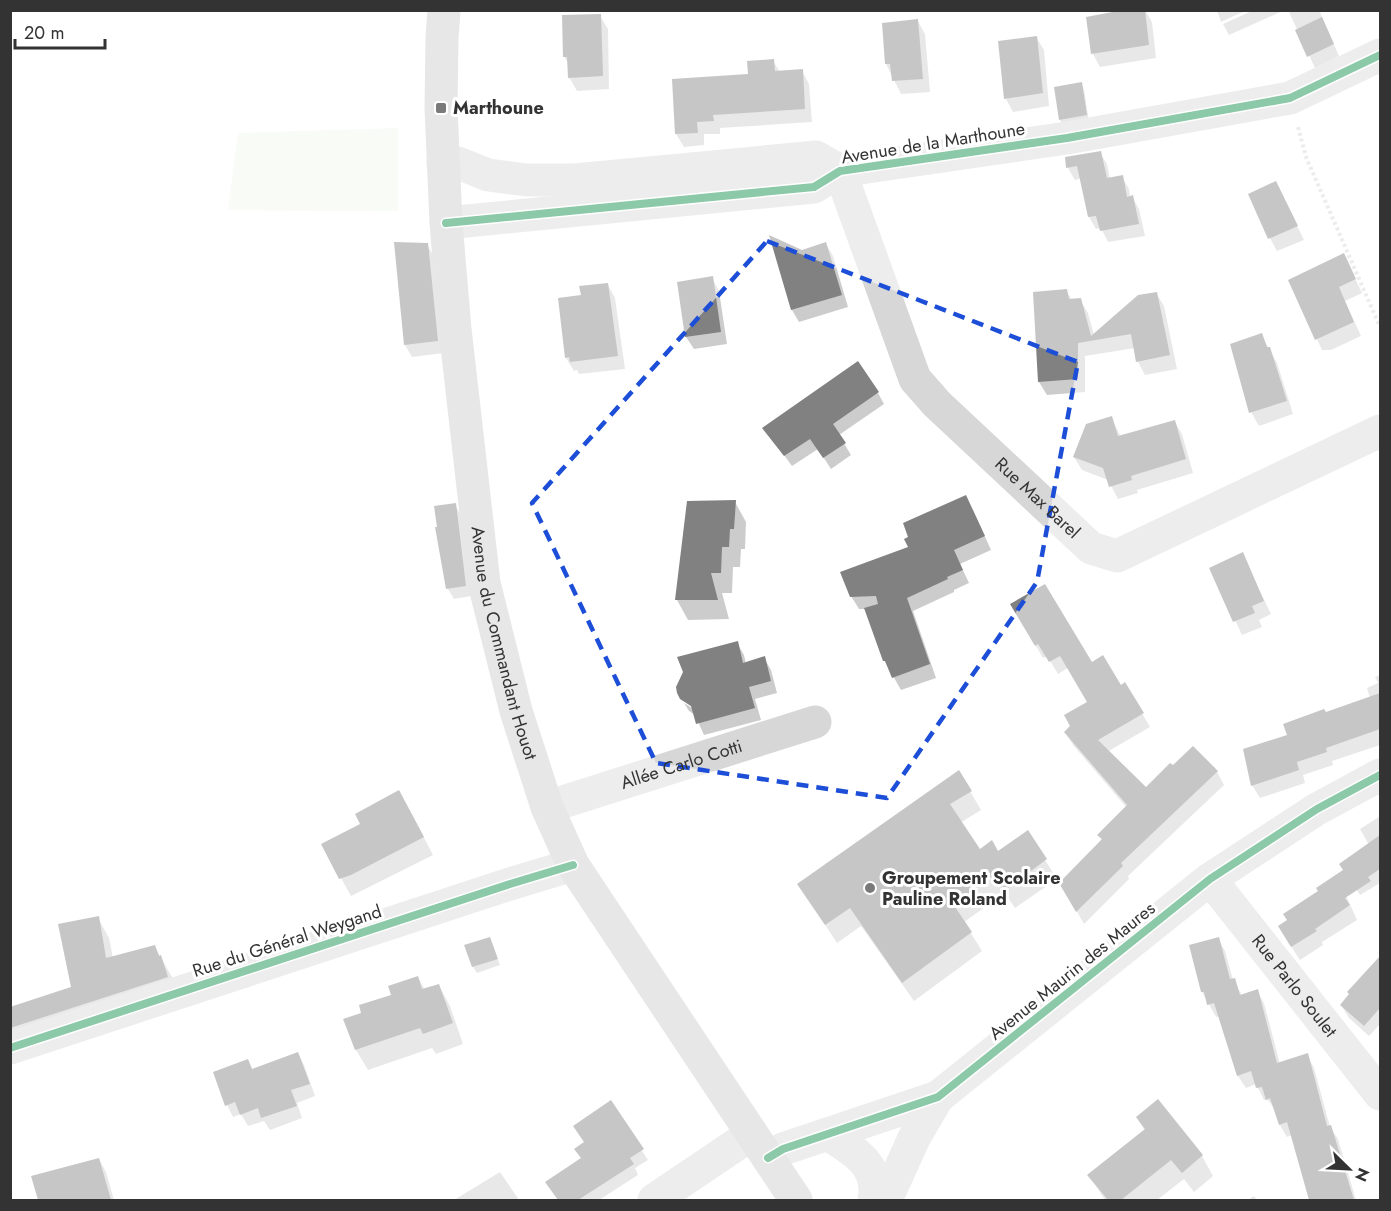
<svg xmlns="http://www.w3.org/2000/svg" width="1391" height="1211" font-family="Jost,sans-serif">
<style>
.green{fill:#f1f5ed}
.shadow{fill:#0003}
.building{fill:#818181}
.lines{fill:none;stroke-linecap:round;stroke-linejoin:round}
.path{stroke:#d6d6d6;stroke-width:4;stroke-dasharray:3 3;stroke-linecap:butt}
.minor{stroke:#d7d7d7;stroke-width:33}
.major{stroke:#cacaca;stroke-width:33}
.cycleway-casing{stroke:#fff;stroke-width:11}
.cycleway{stroke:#00873e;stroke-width:8}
.marked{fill:none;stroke:#1d4ed8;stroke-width:4.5;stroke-dasharray:12 8;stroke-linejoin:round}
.poi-dot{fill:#7a7a7a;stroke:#fff;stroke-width:2}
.labels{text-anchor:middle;stroke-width:6;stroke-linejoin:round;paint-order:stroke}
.poi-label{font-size:18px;font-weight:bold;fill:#333;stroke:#fff;text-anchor:start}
.street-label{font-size:18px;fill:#333;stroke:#fff}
</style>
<rect width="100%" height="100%" fill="#fff"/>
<polygon class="green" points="398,128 398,211 228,210 238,133"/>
<g class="shadow">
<polygon points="1133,10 1145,10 1152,22 1156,58 1100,67 1093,54 1087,18"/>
<polygon points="1217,10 1247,10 1221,22"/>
<polygon points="1254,10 1285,10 1229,35 1223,24"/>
<polygon points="1288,10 1319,10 1339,56 1315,68"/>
<polygon points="600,16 608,29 609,89 577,91 569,77 569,65 564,56"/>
<polygon points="917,20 925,34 930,92 901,94 886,64"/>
<polygon points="1036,37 1044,50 1049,106 1013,112 1006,99"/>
<polygon points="773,61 780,72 802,71 809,84 812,122 720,128 720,134 704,134 704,145 684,147 676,134 750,75"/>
<polygon points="1081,84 1084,90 1089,122 1064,126 1060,120"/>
<polygon points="1100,153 1107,164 1110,179 1122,177 1129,189 1130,197 1132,197 1139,209 1145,236 1108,242 1101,228 1096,229 1089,217 1081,178 1075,180 1068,168 1066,159"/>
<polygon points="1276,183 1304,240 1277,251 1270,238"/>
<polygon points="771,238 802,251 826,244 833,256 848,307 799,322 792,310"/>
<polygon points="427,244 434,257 444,353 412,357 405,345"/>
<polygon points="1352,272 1362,293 1345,301 1361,336 1331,350 1322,350 1290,281"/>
<polygon points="712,278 719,291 727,344 694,349 686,337"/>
<polygon points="608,285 615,298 625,369 579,374 577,370 574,371 566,358 560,299 583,296"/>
<polygon points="1066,290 1072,300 1080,300 1088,313 1094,335 1156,293 1164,306 1177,369 1145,375 1138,362 1135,348 1085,356 1085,392 1047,395 1039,382"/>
<polygon points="1261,335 1277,363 1293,414 1259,426 1251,412 1232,345"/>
<polygon points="878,393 884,404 839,435 851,455 831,469 818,449 792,466 764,428"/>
<polygon points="1111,418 1121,437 1174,421 1182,434 1193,473 1137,490 1138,493 1118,499 1108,480 1082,470 1074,457"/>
<polygon points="688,502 735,502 746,522 745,549 741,549 740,567 733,567 732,593 722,593 729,619 688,620 677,600"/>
<polygon points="455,505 461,515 471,596 454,599 448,589"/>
<polygon points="973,510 991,550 960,564 969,583 954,590 954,592 913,611 936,678 901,690 884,660 866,609 859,609 851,596 910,547"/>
<polygon points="1242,554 1271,614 1259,620 1262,627 1242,635 1211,569"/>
<polygon points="1012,605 1120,687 1125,684 1150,727 1107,752 1146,789 1217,772 1224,785 1128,876 1129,879 1084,924 1061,883 1102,841 1099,835 1127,808 1073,745 1065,732 1089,703 1068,668 1058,674 1047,656 1043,658"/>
<polygon points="737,643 744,655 746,664 764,658 771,670 777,693 755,699 761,720 704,735 695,715 689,711 684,703 697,711 682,699 682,700 678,693"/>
<polygon points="1380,675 1380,745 1332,761 1333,765 1303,775 1305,783 1260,798 1252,785 1289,736 1325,714 1370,698 1367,688 1378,683 1375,677"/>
<polygon points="959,772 981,810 960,823 980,851 998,853 1028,833 1057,879 1015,908 1005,893 964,922 982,951 914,1001 861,926 837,943 799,885"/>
<polygon points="409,809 433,855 351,896 341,878"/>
<polygon points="1379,817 1380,883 1360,895 1349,878 1369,845 1360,829"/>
<polygon points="1343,889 1357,920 1322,942 1323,945 1300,960 1287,940 1320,891"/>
<polygon points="98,918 109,938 113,958 154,946 172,977 178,997 10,1053 10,1009 72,988"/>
<polygon points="489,938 500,965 477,973 473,967"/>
<polygon points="1218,939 1225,951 1233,980 1242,995 1257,991 1264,1003 1280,1064 1307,1055 1314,1068 1330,1127 1338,1139 1356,1200 1312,1200 1292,1135 1287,1137 1280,1125 1276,1111 1268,1100 1264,1100 1256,1084 1246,1088 1238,1076 1220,1016 1216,1017 1202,992"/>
<polygon points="1380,959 1380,1024 1369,1036 1349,1018 1341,1005"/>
<polygon points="418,977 425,990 439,986 450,1006 463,1044 436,1054 432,1048 368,1070 356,1050 345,1020 363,1014"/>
<polygon points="298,1053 304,1065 315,1096 297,1103 302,1118 270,1130 264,1121 248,1126 241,1114 233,1117 227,1105 247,1061 253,1070"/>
<polygon points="611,1102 648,1160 635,1168 638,1175 599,1200 559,1200 553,1192 582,1159 586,1143"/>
<polygon points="1137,1118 1202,1156 1213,1176 1194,1192 1184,1179 1157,1200 1105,1200 1089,1175 1145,1131"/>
<polygon points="99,1159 106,1172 114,1200 40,1200 33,1177"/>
<polygon points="500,1172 519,1200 454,1200"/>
<polygon points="1254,1196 1257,1200 1248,1200"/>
</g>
<g class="building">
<polygon points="1123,10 1145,10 1149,45 1091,54 1086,17"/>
<polygon points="601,14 603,76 568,78 567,57 563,57 562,15"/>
<polygon points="1322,17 1334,44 1307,57 1295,30"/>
<polygon points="918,19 923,79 892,81 890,64 885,64 882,23"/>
<polygon points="1037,36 1043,93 1004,99 998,41"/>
<polygon points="774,59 775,71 803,69 805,109 713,115 714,121 697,122 698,133 675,134 672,79 748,74 747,61"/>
<polygon points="1082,82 1087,115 1059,120 1054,87"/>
<polygon points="1101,151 1107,178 1123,175 1127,197 1133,195 1139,224 1100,231 1096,216 1088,217 1077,166 1066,168 1065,157"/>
<polygon points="1276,181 1298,226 1268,239 1248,194"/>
<polygon points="769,235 802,250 826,242 842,295 791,310"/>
<polygon points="394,242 428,243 438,341 404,345"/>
<polygon points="1344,253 1356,279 1339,287 1354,322 1315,340 1288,280"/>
<polygon points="713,276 721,332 685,337 677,282"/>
<polygon points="608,283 618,356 570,362 569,357 565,358 558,298 581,295 579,286"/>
<polygon points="1067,289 1069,299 1081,298 1091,336 1138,295 1157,292 1170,355 1136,362 1131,334 1078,343 1078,379 1038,382 1033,292"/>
<polygon points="1262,333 1267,347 1270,347 1287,401 1249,413 1230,344"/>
<polygon points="858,361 879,392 833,424 846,443 823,458 810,439 784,456 762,428"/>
<polygon points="1112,416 1118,436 1175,420 1186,459 1131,476 1132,480 1109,487 1103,468 1073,457 1086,424"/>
<polygon points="966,495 985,536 954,550 963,570 947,577 948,579 907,598 930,664 892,678 885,661 883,661 864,608 878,604 876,596 850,597 840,572 908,547 904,539 908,537 903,523"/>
<polygon points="736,500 734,529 730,529 729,547 722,547 721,573 711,573 718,600 675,600 687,501"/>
<polygon points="456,503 466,586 446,589 435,527 437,527 434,506"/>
<polygon points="1243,552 1264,601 1252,606 1255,613 1233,622 1209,568"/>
<polygon points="1045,584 1092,662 1103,655 1121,685 1125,682 1144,713 1098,740 1146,787 1170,763 1173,765 1193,746 1218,771 1121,863 1123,866 1076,912 1059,883 1102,839 1097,835 1127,805 1064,732 1070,726 1064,715 1087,702 1060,656 1049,662 1038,644 1035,646 1010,604"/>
<polygon points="738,641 743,663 765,656 771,681 749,687 755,708 696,724 691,706 680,699 677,693 676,687 683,672 677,657"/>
<polygon points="1380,693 1380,729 1326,748 1327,752 1297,762 1299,770 1251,786 1243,749 1287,735 1283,724 1324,709 1326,712"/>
<polygon points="959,770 972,791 950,804 980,849 992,840 998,851 1028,830 1047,859 1004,891 993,876 953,904 972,932 902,983 850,908 825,925 797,884"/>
<polygon points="399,790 424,837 351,875 339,879 321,844 360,824 355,814"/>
<polygon points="1380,835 1380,869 1368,877 1371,881 1345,898 1350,905 1315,929 1317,931 1291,947 1278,926 1287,920 1283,914 1318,891 1316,888 1343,870 1339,864"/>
<polygon points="99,916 106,958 155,945 159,956 161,955 168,977 10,1028 10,1007 71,987 58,924"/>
<polygon points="490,937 498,959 472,967 464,945"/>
<polygon points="1219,937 1230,979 1235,978 1240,995 1258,989 1277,1063 1308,1053 1327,1126 1331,1125 1354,1200 1309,1200 1287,1122 1279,1125 1270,1098 1266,1100 1262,1087 1256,1088 1251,1071 1237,1076 1214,1003 1207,1005 1204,992 1201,992 1189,945"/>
<polygon points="1380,956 1380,1008 1364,1026 1340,1005 1349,994 1347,992"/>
<polygon points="418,976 422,989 439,984 453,1023 423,1034 420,1028 355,1050 343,1019 361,1013 359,1005 391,995 388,986"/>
<polygon points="298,1052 310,1084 291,1090 297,1106 261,1118 258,1108 240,1115 235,1102 225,1106 213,1072 248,1059 252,1069"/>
<polygon points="1158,1099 1203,1155 1182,1173 1171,1160 1121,1200 1108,1200 1087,1175 1145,1129 1136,1117"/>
<polygon points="611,1100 644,1149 630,1158 634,1164 578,1200 558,1200 545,1182 581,1158 574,1149 584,1142 573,1126"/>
<polygon points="99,1158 111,1200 38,1200 31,1176"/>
</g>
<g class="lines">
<polyline class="path" points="1298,127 1306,157 1380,327"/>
<g class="minor">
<polyline points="443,163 458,163 488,175 527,180 575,180 816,157 840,171"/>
<path id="s1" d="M840 171 915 379 937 404 1091 548 1117 556 1380 431"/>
<polyline points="446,223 814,187 840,171 1067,138 1290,98 1380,55"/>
<path id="s2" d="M547 807 815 722"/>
<path id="s3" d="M1210 879 1380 1094"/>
<polyline points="10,1048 510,884 573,865"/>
<path d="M827 1134C853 1150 881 1165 874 1200"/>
<polyline points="768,1158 783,1149 938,1097 1210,879 1317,809 1380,775"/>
<polyline points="654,1200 752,1134"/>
<polyline points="880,1200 891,1189 914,1138 938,1097"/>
</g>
<path class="major" id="s4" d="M444 10 442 38 441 108 446 223 455 329 484 583 516 711 547 807 573 865 796 1200"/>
<defs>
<g id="cycleway">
<polyline points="446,223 814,187 840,171 1067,138 1290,98 1380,55"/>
<polyline points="10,1048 510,884 573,865"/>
<polyline points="768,1158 783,1149 938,1097 1210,879 1317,809 1380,775"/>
</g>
</defs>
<use href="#cycleway" class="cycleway-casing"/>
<use href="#cycleway" class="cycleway"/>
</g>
<path d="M0 0H1391V1211H0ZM767 241 1078 362 1037 582 887 798 656 763 532 503Z" fill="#fff" fill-opacity=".55" fill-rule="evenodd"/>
<path class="marked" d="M767 241 1078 362 1037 582 887 798 656 763 532 503Z"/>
<g class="poi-dot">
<rect x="435" y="102" width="12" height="12" rx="3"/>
<circle cx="870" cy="888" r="6"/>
</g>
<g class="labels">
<g class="poi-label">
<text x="453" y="114">Marthoune</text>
<text x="882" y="884">Groupement Scolaire<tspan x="882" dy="21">Pauline Roland</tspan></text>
</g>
<g class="street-label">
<text transform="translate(933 143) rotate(-9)" y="6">Avenue de la Marthoune</text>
<text dy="6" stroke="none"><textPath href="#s1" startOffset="392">Rue Max Barel</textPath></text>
<text dy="6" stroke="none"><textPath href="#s4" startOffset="638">Avenue du Commandant Houot</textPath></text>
<text dy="6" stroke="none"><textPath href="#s2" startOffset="141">Allée Carlo Cotti</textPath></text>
<text transform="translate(287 941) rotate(-18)" y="6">Rue du Général Weygand</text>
<text transform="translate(1072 971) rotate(-39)" y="6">Avenue Maurin des Maures</text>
<text dy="6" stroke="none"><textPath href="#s3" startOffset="136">Rue Parlo Soulet</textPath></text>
</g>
</g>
<rect width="1391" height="1211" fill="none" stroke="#333333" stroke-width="24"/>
<g transform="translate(1349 1169) rotate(114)" stroke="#ffffff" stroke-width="4.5" paint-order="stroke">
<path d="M0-4.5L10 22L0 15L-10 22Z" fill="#333333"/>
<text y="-9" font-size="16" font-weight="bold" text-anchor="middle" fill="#333333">N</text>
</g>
<path d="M15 39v9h90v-9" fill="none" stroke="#333333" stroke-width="3"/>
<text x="24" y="39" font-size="18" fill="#333333" stroke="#ffffff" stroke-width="4.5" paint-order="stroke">20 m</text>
</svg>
